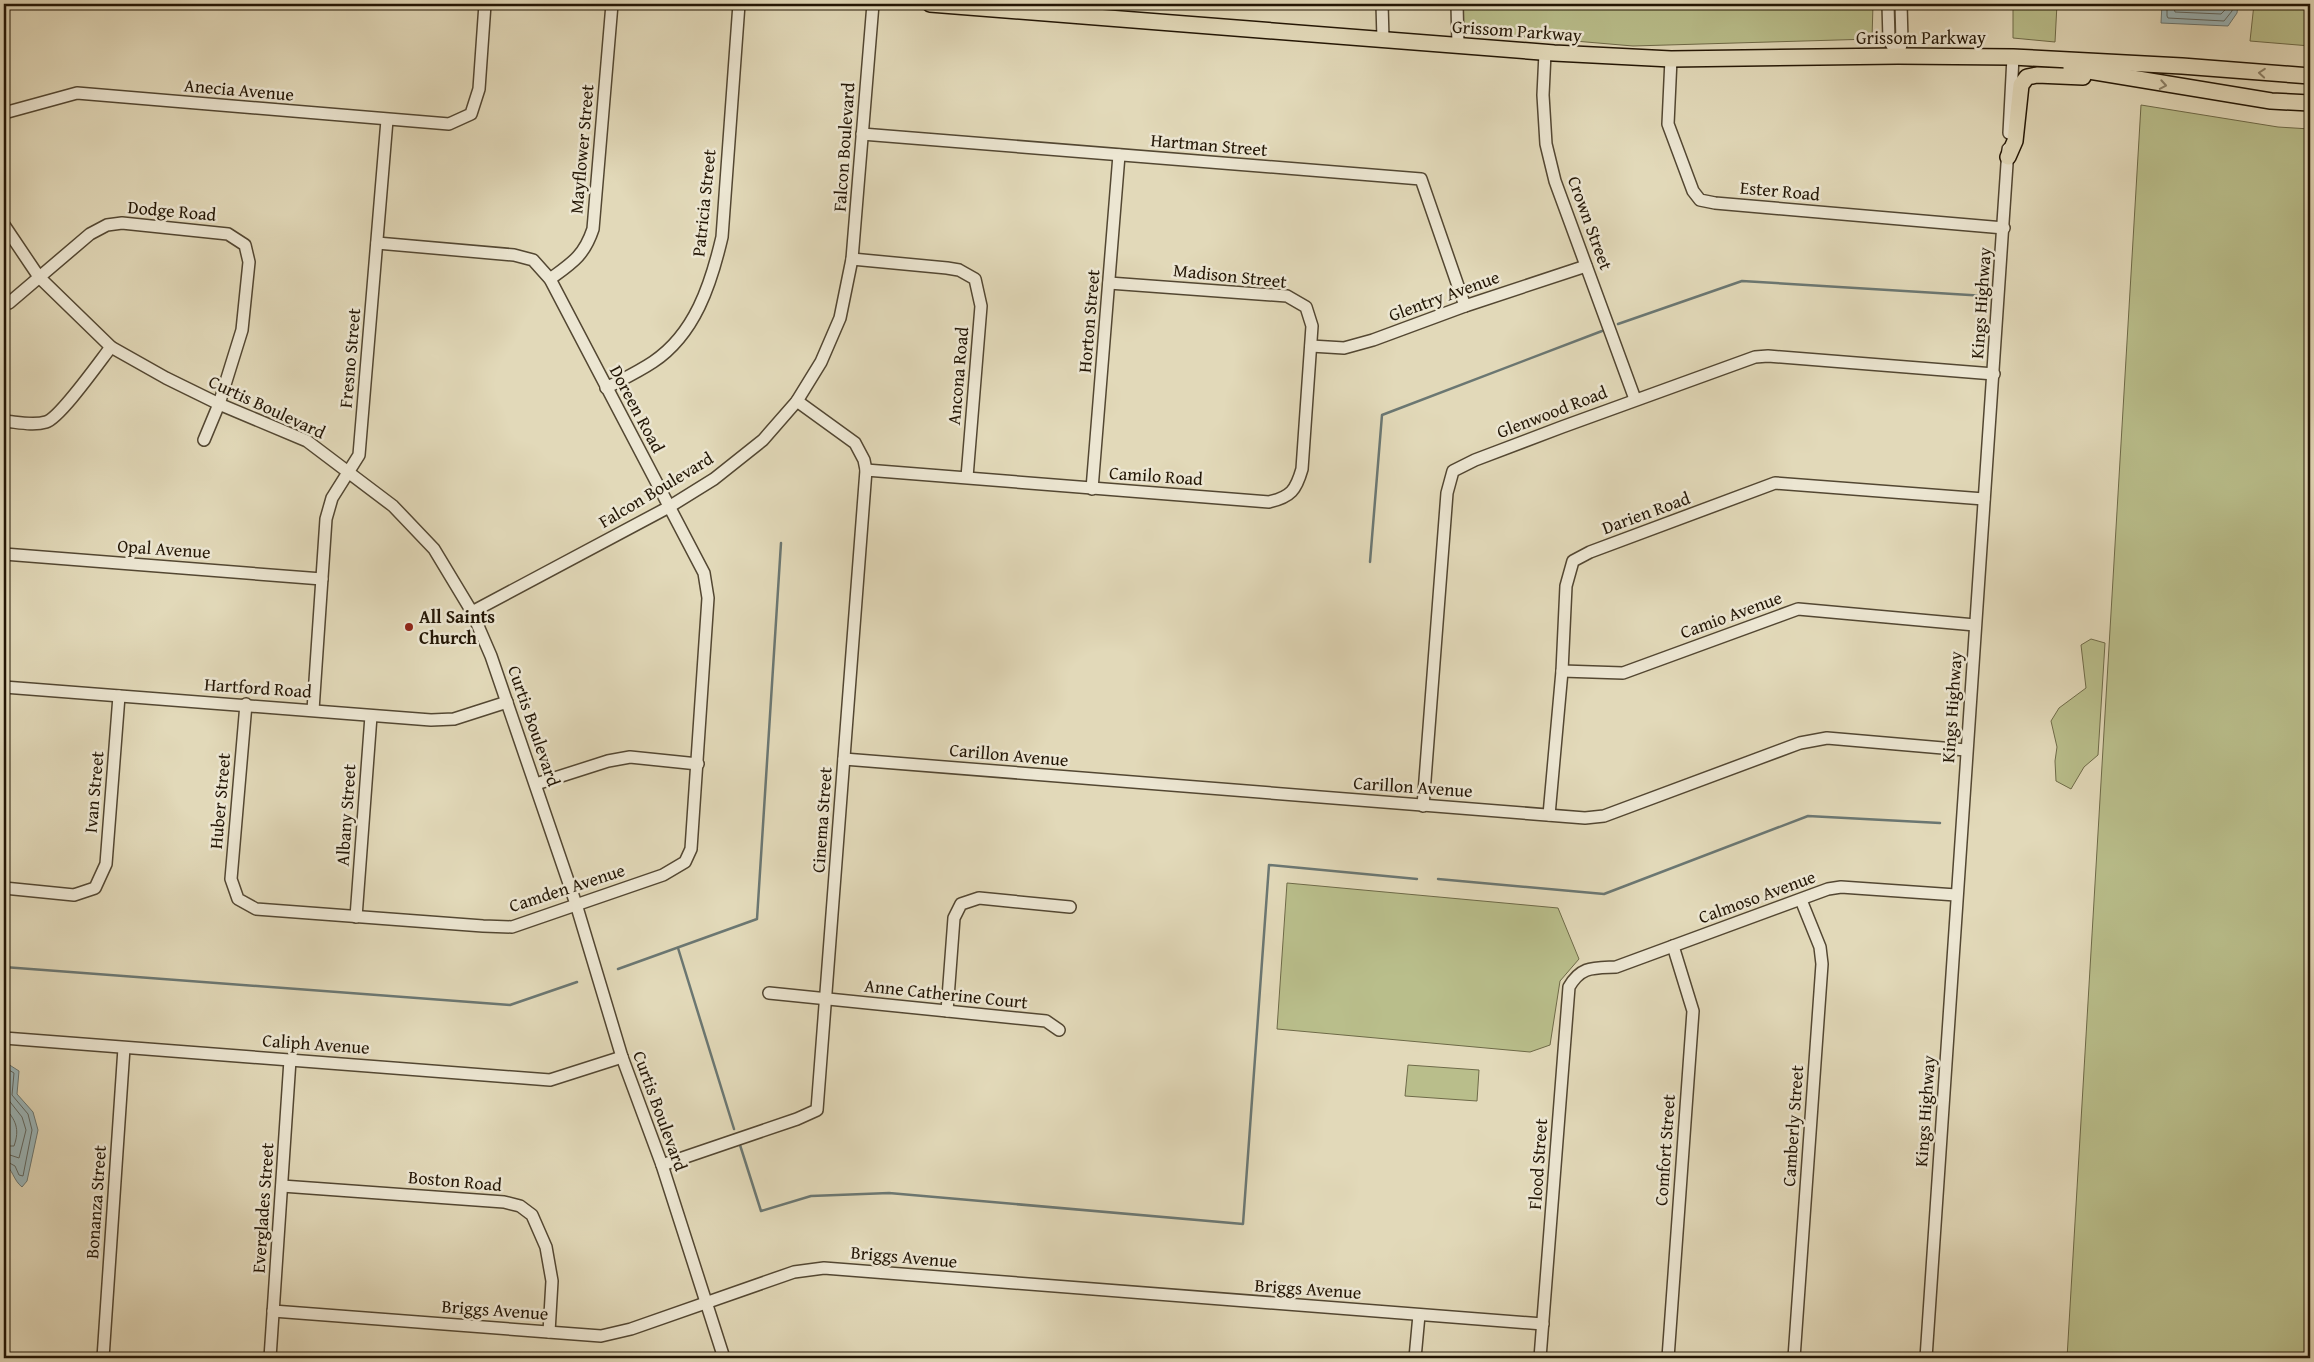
<svg xmlns="http://www.w3.org/2000/svg" width="2314" height="1362" font-family="'Gentium Book Plus',serif">
<style>
.green{fill:#b9be8b;stroke:#6e6a48}
.water{fill:#9bb7bb;stroke:#6b7772}
.lines{fill:none;stroke-linecap:round;stroke-linejoin:round}
.shore{stroke:#5f6660;stroke-width:1}
.stream{stroke:#6b7772;stroke-width:2.5}
.minor-casing{stroke:#534732;stroke-width:14}
.major-casing{stroke:#231605;stroke-width:18}
.minor{stroke:#ece6d2;stroke-width:11}
.major{stroke:#e2d9b9;stroke-width:15}
.oneway{stroke:#8c8168}
.poi-dot{fill:#8f2418;stroke:#ece6d2;stroke-width:2}
.labels{text-anchor:middle;stroke-width:5;stroke-linejoin:round;paint-order:stroke}
.street-label{font-size:18px;fill:#231605;stroke:#ece6d2}
.poi-label{font-size:18px;font-weight:bold;fill:#231605;stroke:#ece6d2;text-anchor:start}
</style>
<rect width="100%" height="100%" fill="#e2d9b9"/>
<filter id="stains"><feTurbulence type="fractalNoise" baseFrequency=".004" numOctaves="4"/><feColorMatrix values="0 0 0 0 .2 0 0 0 0 .09 0 0 0 0 .02 0 0 0 .5 -.17"/></filter>
<radialGradient id="worn" r=".72"><stop offset=".6" stop-color="#630" stop-opacity="0"/><stop offset="1" stop-color="#630" stop-opacity=".3"/></radialGradient>
<g class="green">
<polygon points="1458,4 1873,4 1872,39 1633,46 1458,31"/>
<polygon points="2013,4 2057,4 2055,42 2013,38"/>
<polygon points="2254,4 2310,4 2310,46 2250,41"/>
<polygon points="2141,105 2278,127 2310,129 2310,1358 2067,1358"/>
<polygon points="2091,639 2105,643 2098,755 2084,767 2071,789 2056,781 2055,761 2057,747 2051,721 2059,708 2086,688 2081,645"/>
<polygon points="1287,883 1558,908 1579,959 1560,981 1550,1045 1530,1052 1277,1029"/>
<polygon points="1408,1065 1479,1070 1477,1101 1405,1096"/>
</g>
<g class="water">
<polygon points="2162,4 2238,4 2237,13 2228,26 2161,23"/>
<path d="M8 1064 19 1071 17 1094 33 1112 38 1130 27 1181 22 1187C13 1180 13 1169 4 1164V1067Z"/>
</g>
<g class="lines">
<g class="shore">
<polyline points="2167,4 2167,16 2168,18 2224,21 2232,11 2233,4"/>
<polyline points="2173,4 2175,12 2221,14 2226,9 2226,4"/>
<polyline points="4,1071 9,1070 14,1073 12,1095 28,1114 32,1130 23,1176 19,1175 15,1166 4,1160"/>
<polyline points="4,1077 7,1079 7,1098 22,1117 26,1130 19,1158 4,1153"/>
<path d="M4 1107C16 1120 20 1129 14 1146H4"/>
</g>
<g class="stream">
<polyline points="1618,324 1742,281 1986,296"/>
<polyline points="1370,562 1382,415 1602,331"/>
<polyline points="1438,879 1604,894 1808,816 1940,823"/>
<polyline points="678,948 734,1129"/>
<polyline points="4,967 510,1005 577,982"/>
<polyline points="618,969 757,919 781,543"/>
<polyline points="740,1145 761,1211 811,1196 889,1193 1243,1224 1269,865 1417,879"/>
</g>
<defs>
<g id="minor">
<polyline points="1382,4 1383,39"/>
<polyline points="1457,4 1458,46"/>
<polyline points="1888,4 1889,40 1898,56"/>
<polyline points="1545,53 1543,95 1546,144 1555,181 1635,399"/>
<polyline points="1898,56 1902,41 1901,4"/>
<polyline points="1671,59 1668,124 1693,191 1700,200 1715,203 2004,228"/>
<polyline points="4,113 77,93 449,124 471,114 479,89 485,4"/>
<polyline points="2009,133 2013,57"/>
<polyline points="862,134 1421,179 1465,306"/>
<polyline points="4,225 39,277 111,347 166,378 219,404 307,441 393,506 434,549 472,612 491,656 576,904 622,1057 662,1165 724,1358"/>
<polyline points="852,259 947,268 959,270 975,279 981,306 967,477"/>
<path d="M550 279C572 263 584 256 593 229L612 4"/>
<polyline points="9,303 90,234 107,225 122,223 228,234 245,245 249,262 242,330 219,404 204,440"/>
<polyline points="1311,346 1344,348 1373,340 1465,306 1586,266"/>
<path d="M606 388C621 380 638 372 653 362 695 334 711 284 722 237L739 4"/>
<path d="M4 421C17 422 33 426 46 422 60 418 100 361 111 347"/>
<path d="M866 470 1269 502C1291 497 1296 490 1302 469L1312 326 1306 307 1287 296 1109 283"/>
<polyline points="1092,489 1119,155"/>
<polyline points="4,554 322,579"/>
<polyline points="472,612 669,507 714,479 763,440 797,401 821,362 840,318 852,259 873,4"/>
<polyline points="1562,671 1623,673 1798,609 1975,625"/>
<polyline points="4,687 431,720 454,719 507,702"/>
<polyline points="246,704 231,879 238,899 256,909 483,926 512,927 663,875 685,862 691,849 708,598 704,573 550,279 533,260 514,255 377,243"/>
<polyline points="313,710 326,519 332,498 359,455 387,120"/>
<polyline points="844,759 1585,818 1604,816 1800,743 1827,738 1966,750"/>
<polyline points="536,784 608,761 630,757 698,764"/>
<polyline points="1423,806 1447,493 1453,471 1475,460 1562,427 1755,357 1768,356 1994,374"/>
<polyline points="1549,815 1562,671 1566,586 1573,561 1590,552 1775,483 1984,499"/>
<polyline points="4,888 74,895 95,888 106,864 119,696"/>
<polyline points="356,917 371,716"/>
<polyline points="769,993 1046,1021 1059,1030"/>
<polyline points="947,1011 954,918 961,904 979,898 1070,907"/>
<polyline points="4,1038 550,1080 622,1057"/>
<polyline points="662,1165 797,1119 817,1110 866,470 864,460 855,443 797,401"/>
<polyline points="282,1186 504,1202 520,1206 532,1215 546,1247 552,1281 549,1332"/>
<polyline points="273,1311 601,1336 631,1329 794,1272 824,1268 1543,1324"/>
<polyline points="103,1358 124,1048"/>
<polyline points="270,1358 290,1060"/>
<polyline points="1415,1358 1419,1315"/>
<path d="M1540 1358 1569 987C1581 966 1593 968 1616 967L1828 889 1841 887 1956 895"/>
<polyline points="1668,1358 1693,1011 1673,946"/>
<polyline points="1794,1358 1822,964 1820,947 1801,900"/>
<polyline points="1926,1358 2008,149"/>
</g>
<g id="major">
<polyline points="930,4 1554,53 1671,59 1898,56 2013,57 2182,66 2310,76"/>
<polyline points="2071,68 2271,101 2310,103"/>
<polyline points="2008,157 2015,141 2021,85 2027,77 2037,75 2083,77"/>
</g>
</defs>
<use href="#minor" class="minor-casing"/>
<use href="#major" class="major-casing"/>
<use href="#minor" class="minor"/>
<use href="#major" class="major"/>
</g>
<defs><path id="oneway-chevron" d="M-2-3.5L2.5 0L-2 3.5" fill="none" stroke-width="1.6" stroke-linecap="round" stroke-linejoin="round" transform="scale(1.25)"/></defs>
<g class="oneway">
<use href="#oneway-chevron" transform="translate(2262 73) rotate(-175)"/>
<use href="#oneway-chevron" transform="translate(2163 85) rotate(10)"/>
</g>
<circle class="poi-dot" cx="409" cy="627" r="5"/>
<g class="labels">
<g class="street-label">
<text transform="translate(1517 31) rotate(4)" y="6">Grissom Parkway</text>
<text x="1921" y="44">Grissom Parkway</text>
<text transform="translate(239 90) rotate(5)" y="6">Anecia Avenue</text>
<text transform="translate(1209 145) rotate(5)" y="6">Hartman Street</text>
<text transform="translate(844 147) rotate(-86)" y="6">Falcon Boulevard</text>
<text transform="translate(582 149) rotate(-85)" y="6">Mayflower Street</text>
<text transform="translate(1780 191) rotate(5)" y="6">Ester Road</text>
<text transform="translate(704 203) rotate(-84)" y="6">Patricia Street</text>
<text transform="translate(172 211) rotate(5)" y="6">Dodge Road</text>
<text transform="translate(1590 223) rotate(70)" y="6">Crown Street</text>
<text transform="translate(1230 276) rotate(6)" y="6">Madison Street</text>
<text transform="translate(1444 296) rotate(-20)" y="6">Glentry Avenue</text>
<text transform="translate(1981 303) rotate(-86)" y="6">Kings Highway</text>
<text transform="translate(1089 321) rotate(-85)" y="6">Horton Street</text>
<text transform="translate(350 358) rotate(-85)" y="6">Fresno Street</text>
<text transform="translate(958 376) rotate(-85)" y="6">Ancona Road</text>
<text transform="translate(267 407) rotate(25)" y="6">Curtis Boulevard</text>
<text transform="translate(637 409) rotate(62)" y="6">Doreen Road</text>
<text transform="translate(1552 412) rotate(-21)" y="6">Glenwood Road</text>
<text transform="translate(1156 476) rotate(4)" y="6">Camilo Road</text>
<text transform="translate(656 490) rotate(-31)" y="6">Falcon Boulevard</text>
<text transform="translate(1646 513) rotate(-20)" y="6">Darien Road</text>
<text transform="translate(164 549) rotate(4)" y="6">Opal Avenue</text>
<text transform="translate(1731 615) rotate(-20)" y="6">Camio Avenue</text>
<text transform="translate(258 688) rotate(4)" y="6">Hartford Road</text>
<text transform="translate(1952 707) rotate(-86)" y="6">Kings Highway</text>
<text transform="translate(534 726) rotate(71)" y="6">Curtis Boulevard</text>
<text transform="translate(1009 755) rotate(5)" y="6">Carillon Avenue</text>
<text transform="translate(1413 787) rotate(4)" y="6">Carillon Avenue</text>
<text transform="translate(94 792) rotate(-85)" y="6">Ivan Street</text>
<text transform="translate(220 801) rotate(-85)" y="6">Huber Street</text>
<text transform="translate(346 815) rotate(-86)" y="6">Albany Street</text>
<text transform="translate(822 820) rotate(-86)" y="6">Cinema Street</text>
<text transform="translate(567 888) rotate(-18)" y="6">Camden Avenue</text>
<text transform="translate(1757 897) rotate(-20)" y="6">Calmoso Avenue</text>
<text transform="translate(946 994) rotate(6)" y="6">Anne Catherine Court</text>
<text transform="translate(316 1044) rotate(4)" y="6">Caliph Avenue</text>
<text transform="translate(660 1111) rotate(70)" y="6">Curtis Boulevard</text>
<text transform="translate(1925 1111) rotate(-86)" y="6">Kings Highway</text>
<text transform="translate(1793 1126) rotate(-86)" y="6">Camberly Street</text>
<text transform="translate(1665 1150) rotate(-86)" y="6">Comfort Street</text>
<text transform="translate(1538 1164) rotate(-86)" y="6">Flood Street</text>
<text transform="translate(455 1181) rotate(5)" y="6">Boston Road</text>
<text transform="translate(96 1202) rotate(-86)" y="6">Bonanza Street</text>
<text transform="translate(263 1208) rotate(-86)" y="6">Everglades Street</text>
<text transform="translate(904 1257) rotate(5)" y="6">Briggs Avenue</text>
<text transform="translate(1308 1289) rotate(4)" y="6">Briggs Avenue</text>
<text transform="translate(495 1310) rotate(4)" y="6">Briggs Avenue</text>
</g>
<g class="poi-label">
<text x="419" y="623">All Saints<tspan x="419" dy="21">Church</tspan></text>
</g>
</g>
<rect width="2314" height="1362" fill="none" stroke="#e2d9b9" stroke-width="20"/>
<rect x="5" y="5" width="2304" height="1352" fill="none" stroke="#231605" stroke-width="2.5"/>
<rect x="10" y="10" width="2294" height="1342" fill="none" stroke="#231605"/>
<rect width="100%" height="100%" filter="url(#stains)"/>
<rect width="100%" height="100%" fill="url(#worn)"/>
</svg>
